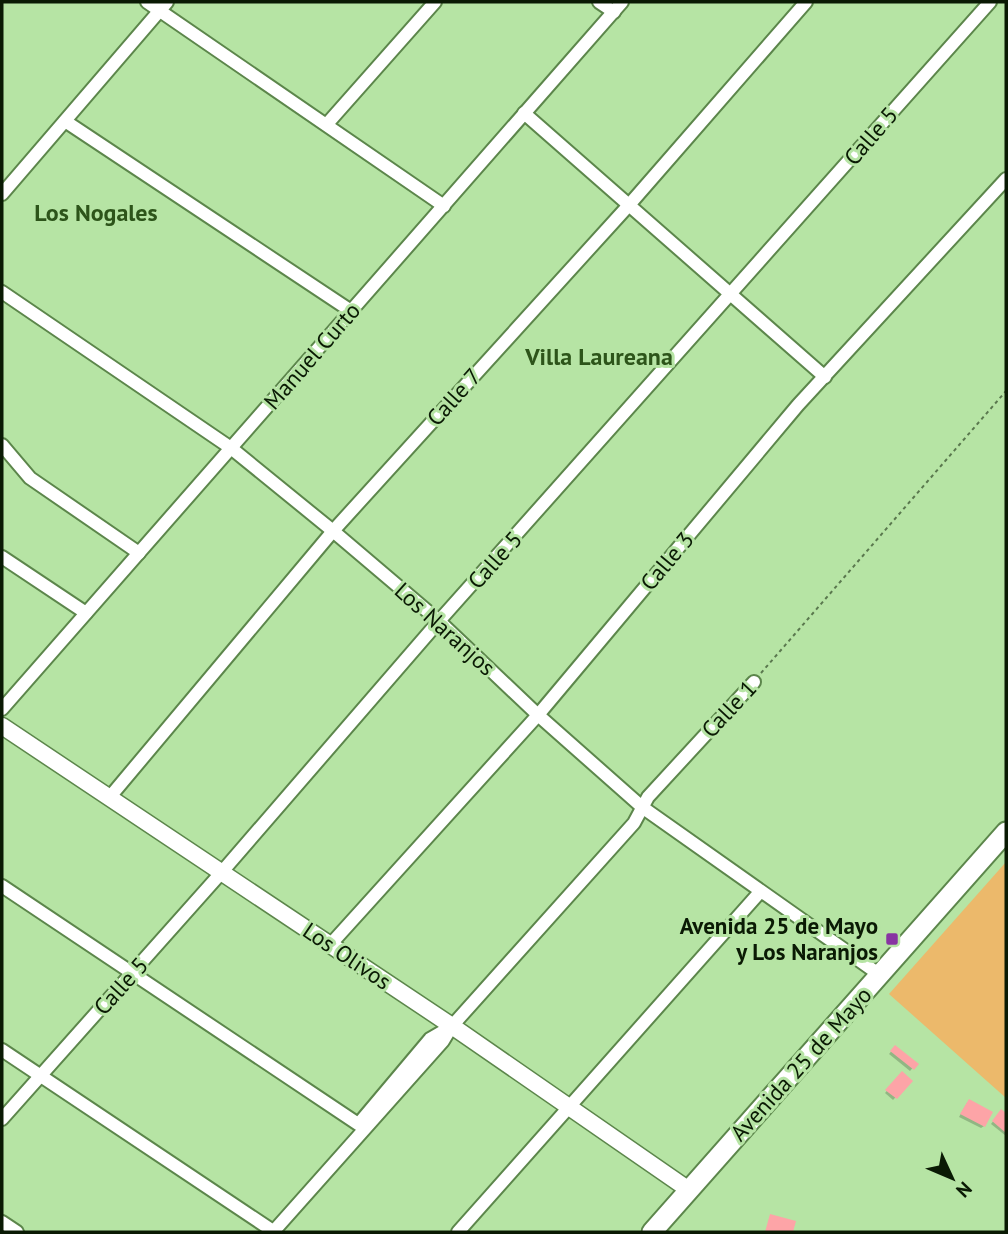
<svg xmlns="http://www.w3.org/2000/svg" width="1008" height="1234" font-family="'PT Sans',sans-serif">
<style>
.green{fill:#ecb96b}
.shadow{fill:#0003}
.building{fill:#fda4a7}
.lines{fill:none;stroke-linecap:round;stroke-linejoin:round}
.minor-casing{stroke:#5c864b;stroke-width:16}
.tertiary-casing{stroke:#5c864b;stroke-width:19}
.secondary-casing{stroke:#5c864b;stroke-width:23}
.path{stroke:#5a784e;stroke-width:2;stroke-dasharray:3.5 3.5;stroke-linecap:butt}
.minor{stroke:#fff;stroke-width:12}
.tertiary{stroke:#fff;stroke-width:16}
.secondary{stroke:#fff;stroke-width:19}
.poi-dot{fill:#8834a2;stroke:#b6e4a4;stroke-width:2.5}
.labels{text-anchor:middle;stroke-width:6;stroke-linejoin:round;paint-order:stroke}
.street-label{font-size:23px;fill:#0a1a04;stroke:#b6e4a4}
.poi-label{font-size:23px;font-weight:bold;fill:#0a1a04;stroke:#b6e4a4;text-anchor:end}
.neighbourhood-label{font-size:24px;font-weight:bold;fill:#2d541a;stroke:#b6e4a4}
</style>
<rect width="100%" height="100%" fill="#b6e4a4"/>
<polygon class="green" points="1006,862 1006,1098 889,994"/>
<g class="shadow">
<polygon points="895,1047 916,1064 910,1071 889,1054"/>
<polygon points="902,1073 911,1081 893,1100 885,1093"/>
<polygon points="967,1103 984,1126 981,1128 959,1117"/>
<polygon points="1001,1111 1006,1115 1006,1136 991,1124"/>
</g>
<g class="building">
<polygon points="895,1045 919,1064 914,1070 890,1051"/>
<polygon points="902,1071 913,1081 897,1099 885,1090"/>
<polygon points="969,1099 993,1112 985,1127 960,1114"/>
<polygon points="1001,1109 1006,1113 1006,1133 992,1121"/>
<polygon points="770,1214 796,1221 793,1232 765,1232"/>
</g>
<g class="lines">
<defs>
<g id="minor">
<polyline points="147,2 444,206"/>
<polyline points="599,2 614,12"/>
<polyline points="524,113 825,377"/>
<polyline points="65,121 351,311"/>
<polyline points="327,124 435,2"/>
<polyline points="2,194 167,2"/>
<polyline points="2,292 231,448 333,531 439,621 538,715 642,807 880,975"/>
<polyline points="2,445 30,478 139,553"/>
<polyline points="2,557 86,613"/>
<polyline points="2,709 622,2"/>
<polyline points="109,798 333,531 629,205 806,2"/>
<polyline points="2,886 364,1128"/>
<polyline points="330,945 538,715 798,405 1006,179"/>
<polyline points="2,1050 273,1231"/>
<polyline points="2,1119 221,873 439,621 990,2"/>
<polyline points="361,1121 430,1039 449,1028"/>
<polyline points="2,1222 17,1232"/>
<polyline points="273,1232 443,1041 452,1026 634,823 648,797 754,682"/>
<polyline points="458,1232 760,892"/>
</g>
<polyline id="tertiary" points="2,726 452,1026 689,1190"/>
<polyline id="secondary" points="652,1232 1006,832"/>
</defs>
<use href="#minor" class="minor-casing"/>
<use href="#tertiary" class="tertiary-casing"/>
<use href="#secondary" class="secondary-casing"/>
<polyline class="path" points="761,673 1006,391"/>
<use href="#minor" class="minor"/>
<use href="#tertiary" class="tertiary"/>
<use href="#secondary" class="secondary"/>
</g>
<rect class="poi-dot" x="885" y="932" width="14" height="14" rx="3.5"/>
<g class="labels">
<g class="street-label">
<text transform="translate(871 136) rotate(-49)" y="8">Calle 5</text>
<text transform="translate(312 356) rotate(-49)" y="8">Manuel Curto</text>
<text transform="translate(454 397) rotate(-48)" y="8">Calle 7</text>
<text transform="translate(495 560) rotate(-48)" y="8">Calle 5</text>
<text transform="translate(667 561) rotate(-50)" y="8">Calle 3</text>
<text transform="translate(445 629) rotate(42)" y="8">Los Naranjos</text>
<text transform="translate(729 709) rotate(-47)" y="8">Calle 1</text>
<text transform="translate(347 956) rotate(34)" y="8">Los Olivos</text>
<text transform="translate(121 986) rotate(-48)" y="8">Calle 5</text>
<text transform="translate(801 1064) rotate(-48)" y="8">Avenida 25 de Mayo</text>
</g>
<g class="poi-label">
<text x="878" y="934">Avenida 25 de Mayo<tspan x="878" dy="26">y Los Naranjos</tspan></text>
</g>
<g class="neighbourhood-label">
<text x="96" y="221">Los Nogales</text>
<text x="599" y="365">Villa Laureana</text>
</g>
</g>
<rect width="1008" height="1234" fill="none" stroke="#0a1a04" stroke-width="7"/>
<g transform="translate(952 1178) rotate(134)" stroke="#b6e4a4" stroke-width="5" paint-order="stroke">
<path d="M0-5L12 26L0 18L-12 26Z" fill="#0a1a04"/>
<text y="-10" font-size="19" font-weight="bold" text-anchor="middle" fill="#0a1a04">N</text>
</g>
</svg>
